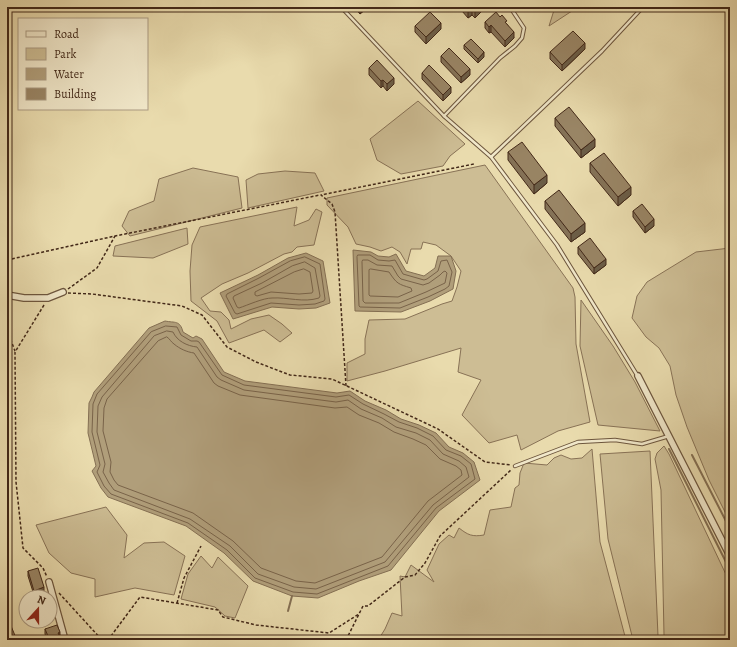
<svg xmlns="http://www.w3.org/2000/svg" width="737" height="647" font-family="Alegreya,serif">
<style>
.green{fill:#cdbd94;stroke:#887256}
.water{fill:#b09e7a;stroke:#846f53}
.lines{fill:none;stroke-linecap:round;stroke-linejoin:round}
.shore{stroke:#796349;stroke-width:1}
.stream{stroke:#846f53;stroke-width:2}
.lane-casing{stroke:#6c553d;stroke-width:4.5}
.street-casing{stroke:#6c553d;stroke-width:8}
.path{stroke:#422818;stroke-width:1.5;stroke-dasharray:3 2;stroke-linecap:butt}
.lane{stroke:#f1e8ca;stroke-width:2.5}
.street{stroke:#f1e8ca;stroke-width:5.5}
.wall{fill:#847257;stroke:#422818}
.shaded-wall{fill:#6b5d47;stroke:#422818}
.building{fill:#998565;stroke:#422818}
</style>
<rect width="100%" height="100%" fill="#e9dbad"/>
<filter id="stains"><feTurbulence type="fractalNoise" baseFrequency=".005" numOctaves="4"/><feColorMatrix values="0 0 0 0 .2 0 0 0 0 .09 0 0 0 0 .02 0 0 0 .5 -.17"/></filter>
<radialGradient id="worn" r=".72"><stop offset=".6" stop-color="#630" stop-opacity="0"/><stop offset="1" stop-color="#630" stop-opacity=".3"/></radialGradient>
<g class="green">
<polygon points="555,7 576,7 575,9 549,26"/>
<polygon points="418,101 465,144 450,156 443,166 401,174 377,160 370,139"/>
<polygon points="485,165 573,288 575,297 576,344 590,422 558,431 521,450 517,435 489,443 462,415 481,380 458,372 461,348 385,371 347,381 347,363 365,354 365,339 369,320 405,319 442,304 452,301 457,287 461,271 451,256 436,245 423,242 421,249 411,249 407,264 400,252 392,247 381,251 370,247 356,244 348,227 327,205 327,198"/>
<polygon points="193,168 238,177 242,208 130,236 122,226 129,211 154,201 159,179"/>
<polygon points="285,171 315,173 324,191 248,208 246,180 258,174"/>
<polygon points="297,207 294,226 309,220 316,209 322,212 314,245 297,247 292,252 284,254 248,273 222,284 201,298 210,311 221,312 229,320 231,329 251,319 269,315 282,324 292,333 280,342 264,330 229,343 217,321 191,301 190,271 192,245 200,227"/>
<polygon points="187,228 188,244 153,258 113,256 115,246"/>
<polygon points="730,248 730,522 709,480 687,427 676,395 670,366 659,348 646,337 632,318 637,296 647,282 696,252"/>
<polygon points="581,300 613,346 635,382 660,431 598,425 580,346"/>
<polygon points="664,446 669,454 730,583 730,640 661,640 664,635 661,490 655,459 657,453"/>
<path d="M592 449 600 542 626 640H380V637L385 629 392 613 402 616 400 576 405 577 411 565 434 582 427 570 439 544 449 535 454 538 459 528C468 535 472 537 484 535L490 510 511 507 515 488 519 485 520 473 524 463 547 465 554 458 561 455 571 459 582 458Z"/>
<polygon points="650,451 658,636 655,640 633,640 608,539 600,454"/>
<polygon points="106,507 127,535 124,558 144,543 164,542 185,556 174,595 135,588 95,597 95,579 71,573 49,553 36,525"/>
<polygon points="201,556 212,568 218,557 248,586 235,618 225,616 215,607 181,599 188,574"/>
</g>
<g class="water">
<polygon points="353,250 371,252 378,256 389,257 396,254 406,271 424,276 435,268 438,256 451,256 456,271 453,289 430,301 401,312 355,311"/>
<polygon points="306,253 323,261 330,303 316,308 299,309 272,307 233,319 220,293 258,275 288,258"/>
<path d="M165 321C175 323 180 320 183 332L193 338 196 336 202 339 224 372 245 381 337 393 350 391 365 401 386 410 401 419 419 425 436 433 449 447 463 453 474 462 480 480 439 511 391 570 359 581 318 598 292 596 253 581 224 553 186 526 108 497 101 488 92 471 96 466 88 433 89 403 92 397 94 392 149 328Z"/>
</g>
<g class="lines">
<g class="shore">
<polygon points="358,255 370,255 378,260 389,261 395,260 403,274 424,280 427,279 438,271 441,261 447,260 452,272 449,286 445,289 428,297 400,308 360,307 359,306 357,257"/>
<polygon points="305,257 320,264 325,299 324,301 315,304 299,305 271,303 237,314 235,313 226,296 227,294 259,278 290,261"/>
<polygon points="363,260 368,260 377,265 392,266 398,276 401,279 423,285 429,283 440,275 443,272 445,271 447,273 445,283 426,292 399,303 365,303 363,301 362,262"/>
<path d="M305 262 315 268 320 296 319 298C303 303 288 297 272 298 263 298 248 305 239 308L237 307 233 298 234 296 262 283 292 266Z"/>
<polygon points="304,269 310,272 313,291 312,293 299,294 271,292 257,296 255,295 255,292 294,272"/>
<path d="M371 269 389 272C397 284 398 284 411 288L412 291 398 297 370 296 369 295V270Z"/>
<polygon points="166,326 177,327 181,335 191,341 197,341 199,342 222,375 244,385 336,397 349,395 363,404 384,414 399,422 417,428 433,436 446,450 461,456 471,464 475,479 436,508 388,566 317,594 293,592 255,578 227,550 188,523 111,494 104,486 97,472 100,465 92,432 93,404 97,394 151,332"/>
<path d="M167 331 173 332C177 341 187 346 197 347L217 377 221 380 244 390 336 402 348 400 361 409 382 418 396 427 416 433 430 440 443 454 459 461 466 467 469 477 433 505 385 562 316 589 294 587 258 574 230 546 190 519 114 490 109 483 103 472 105 464 97 432 98 406 102 397 154 336Z"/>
<path d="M167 337C170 339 171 342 174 344 180 349 187 352 194 353L214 383 218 386 240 395 335 408 347 407 359 415 379 423 394 432 413 439 426 445 440 459 456 466 461 470 462 475 428 501 382 557 315 583 296 581 261 568 233 541 193 513 118 485 114 480 110 472 111 462 103 431 104 408 107 399 158 341Z"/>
</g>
<g class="stream">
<polyline points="669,449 730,570"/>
<polyline points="692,455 730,529"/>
<polyline points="288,611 292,596"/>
</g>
<defs>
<g id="lane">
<polyline points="341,7 444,116 491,157 557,245 637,375"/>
<polyline points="444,116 500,58 515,46 522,38 524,28 510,7"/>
<polyline points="491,157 602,51 643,7"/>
<polyline points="515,466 578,442 615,440 642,444 669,436"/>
</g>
<g id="street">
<polyline points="7,295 24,298 48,298 63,292"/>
<polyline points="638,376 730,556"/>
<polyline points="49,582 65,640"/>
</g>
</defs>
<use href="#lane" class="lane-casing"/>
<use href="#street" class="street-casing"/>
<g class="path">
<polyline points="7,260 115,236 320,195"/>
<polyline points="68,289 97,268 115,236"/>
<polyline points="68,293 92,294 182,306 202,315 227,347 256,362 290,375 332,379 438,429 485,462 511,465"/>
<polyline points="44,305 15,352 16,482 23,548 43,568 47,577"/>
<polyline points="7,330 15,351"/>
<polyline points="346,386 335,212 332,204 321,195 474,164"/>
<polyline points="59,593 102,640"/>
<polyline points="177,603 184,578 201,546"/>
<polyline points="108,640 140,597 218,610 223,617 256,625 329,633 359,614"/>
<polyline points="346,640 363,606 368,606 405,577 415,575 425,563 440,536 512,469"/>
</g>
<use href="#lane" class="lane"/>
<use href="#street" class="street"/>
</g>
<g class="wall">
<polygon points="354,7 368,7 360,14"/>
<polygon points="462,7 486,7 475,18 472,15 468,18 462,11"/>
<polygon points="485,22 507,24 514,38 505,47 491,32 489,33 485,28"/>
<polygon points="415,26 441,29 426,44 415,32"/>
<polygon points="464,45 484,57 478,63 464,49"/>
<polygon points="585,49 562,71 550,59 550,52"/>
<polygon points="441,56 470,75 461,83 441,62"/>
<polygon points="369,68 394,84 387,91 383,86 381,88 369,75"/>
<polygon points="422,73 451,93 443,101 422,79"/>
<polygon points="555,118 595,147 581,158 555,126"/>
<polygon points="508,152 547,183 534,194 508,160"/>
<polygon points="590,163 631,195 618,206 590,172"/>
<polygon points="545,201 585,232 571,242 545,209"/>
<polygon points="633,211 654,226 645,233 633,217"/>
<polygon points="578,247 606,265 594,274 578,254"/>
<polygon points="7,520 9,528 9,532 7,533"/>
<polygon points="28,571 44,592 34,595 28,576"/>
<polygon points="45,629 60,636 59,637 59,639 57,640 47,640 45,634"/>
</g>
<g class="shaded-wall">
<polygon points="360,7 368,7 360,14"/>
<polygon points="480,7 486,7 475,18 475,12"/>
<polygon points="472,9 472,15 468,18 468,12"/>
<polygon points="441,23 441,29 426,44 426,37"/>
<polygon points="491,25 491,32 489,33 489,27"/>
<polygon points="514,32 514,38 505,47 505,41"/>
<polygon points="585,43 585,49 562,71 562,65"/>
<polygon points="484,52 484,57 478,63 478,59"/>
<polygon points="470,69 470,75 461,83 461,77"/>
<polygon points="394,78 394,84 387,91 387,84"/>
<polygon points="383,80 383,86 381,88 381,81"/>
<polygon points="451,87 451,93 443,101 443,95"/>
<polygon points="595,139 595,147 581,158 581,150"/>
<polygon points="547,175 547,183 534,194 534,185"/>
<polygon points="631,187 631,195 618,206 618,197"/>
<polygon points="654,219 654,226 645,233 645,227"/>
<polygon points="585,223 585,232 571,242 571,234"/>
<polygon points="606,259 606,265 594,274 594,268"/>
<polygon points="44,587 44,592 34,595 34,591"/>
<polygon points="60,632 59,639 57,640 50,640 50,638"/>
<rect x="48" y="636" width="1" height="4"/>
</g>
<g class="building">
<polygon points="463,7 480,7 475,12 472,9 468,12"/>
<polygon points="430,12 441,23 426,37 415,26"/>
<polygon points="496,12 500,17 502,15 507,21 505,22 514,32 505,41 491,25 489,27 485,22"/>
<polygon points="573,31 585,43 562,65 550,52"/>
<polygon points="471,39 484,52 478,59 464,45"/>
<polygon points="449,48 470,69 461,77 441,56"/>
<polygon points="377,60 394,78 387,84 383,80 381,81 369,68"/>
<polygon points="429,65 451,87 443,95 422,73"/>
<polygon points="569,107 595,139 581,150 555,118"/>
<polygon points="522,142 547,175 534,185 508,152"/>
<polygon points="604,153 631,187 618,197 590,163"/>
<polygon points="559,190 585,223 571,234 545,201"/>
<polygon points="642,204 654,219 645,227 633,211"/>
<polygon points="590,238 606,259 594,268 578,247"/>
<polygon points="7,520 8,520 9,528 7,529"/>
<polygon points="38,568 44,587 34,591 28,571"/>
<polygon points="8,614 11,621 9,621 16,638 12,640 7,640 7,615"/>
<polygon points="57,625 60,632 58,633 59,635 50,638 49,636 48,636 45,629"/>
</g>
<rect width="737" height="647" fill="none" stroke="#e9dbad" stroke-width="24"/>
<rect x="8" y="8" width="721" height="631" fill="none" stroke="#422818" stroke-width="2"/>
<rect x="12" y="12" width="713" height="623" fill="none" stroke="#422818"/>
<rect x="18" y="18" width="130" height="92" fill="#f1e8ca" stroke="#ab9b83"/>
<rect x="26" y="31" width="20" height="6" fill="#f1e8ca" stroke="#ab9b83"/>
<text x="54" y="38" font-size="12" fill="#422818">Road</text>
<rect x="26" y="48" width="20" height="12" fill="#cdbd94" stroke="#ab9b83"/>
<text x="54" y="58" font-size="12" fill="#422818">Park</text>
<rect x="26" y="68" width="20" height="12" fill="#b09e7a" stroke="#ab9b83"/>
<text x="54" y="78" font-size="12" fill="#422818">Water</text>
<rect x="26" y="88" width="20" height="12" fill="#998565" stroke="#ab9b83"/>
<text x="54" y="98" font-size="12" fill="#422818">Building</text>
<g transform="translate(38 609) rotate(21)"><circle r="19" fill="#f1e8ca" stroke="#ab9b83"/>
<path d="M0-3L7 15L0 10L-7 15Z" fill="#8f2418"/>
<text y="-6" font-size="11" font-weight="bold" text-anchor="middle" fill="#422818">N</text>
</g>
<rect width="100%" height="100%" filter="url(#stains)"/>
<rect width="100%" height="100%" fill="url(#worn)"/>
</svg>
